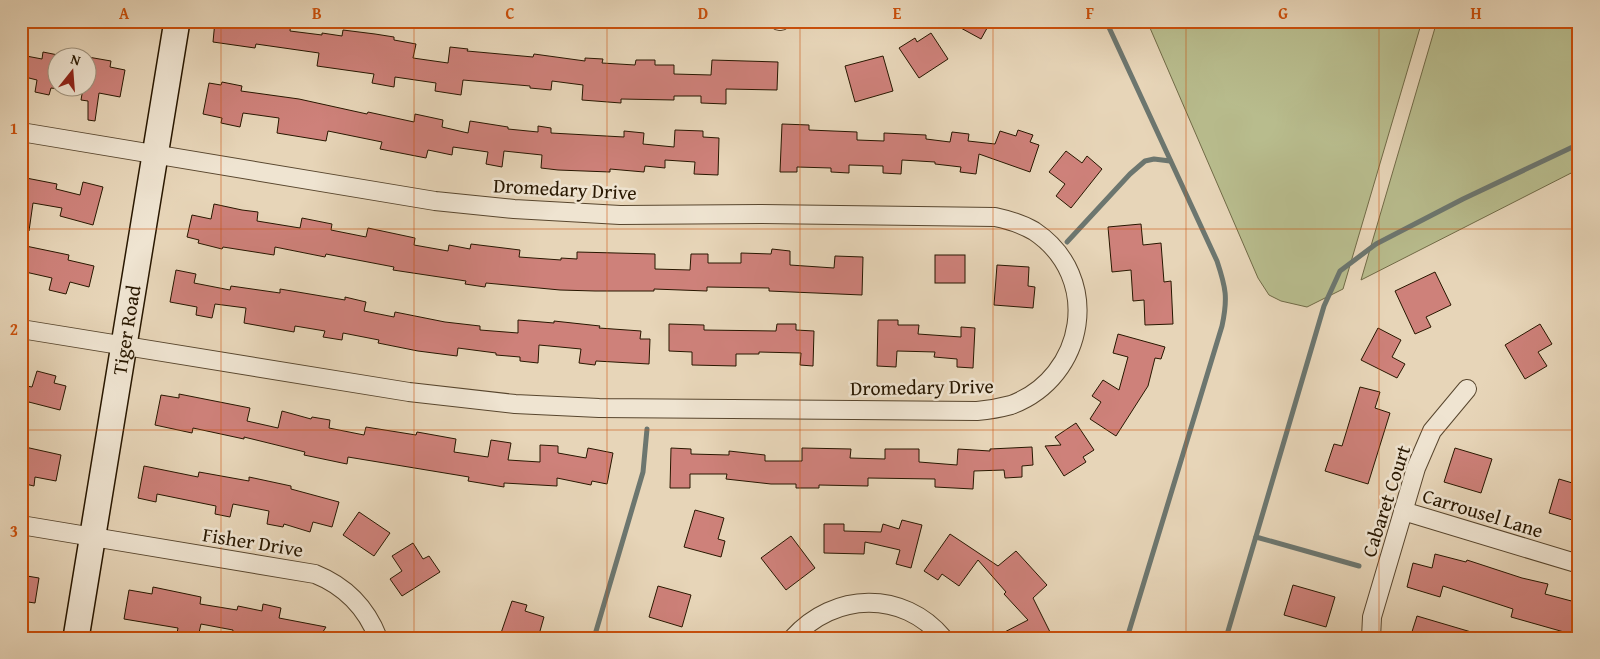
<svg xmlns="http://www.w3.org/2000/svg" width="1600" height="659" font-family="'Gentium Book Plus',serif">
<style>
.green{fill:#b8bc8d;stroke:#706a46}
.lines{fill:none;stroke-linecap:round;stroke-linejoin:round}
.stream{stroke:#6c766f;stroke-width:5}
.building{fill:#ce817a;stroke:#281700}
.street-casing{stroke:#58462e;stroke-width:20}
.secondary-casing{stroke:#281700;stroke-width:28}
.street{stroke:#efe4d1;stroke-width:18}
.secondary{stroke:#efe4d1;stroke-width:25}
.grid{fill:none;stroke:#cb4f0a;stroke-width:1;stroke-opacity:0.55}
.labels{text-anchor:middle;stroke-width:5;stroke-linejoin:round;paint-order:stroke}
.street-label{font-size:20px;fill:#281700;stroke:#efe4d1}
.neatline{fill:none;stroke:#cb4f0a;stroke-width:2}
.grid-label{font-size:16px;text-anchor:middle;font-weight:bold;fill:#cb4f0a}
</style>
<rect width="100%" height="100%" fill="#e7d5b8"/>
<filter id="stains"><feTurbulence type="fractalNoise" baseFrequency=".004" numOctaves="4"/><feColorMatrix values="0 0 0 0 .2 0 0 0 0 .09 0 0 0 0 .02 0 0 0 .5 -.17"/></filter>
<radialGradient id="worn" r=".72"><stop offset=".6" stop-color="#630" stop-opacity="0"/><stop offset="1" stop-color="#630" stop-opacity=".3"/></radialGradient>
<g class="green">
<polygon points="1147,21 1422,21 1343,289 1307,307 1281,301 1269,295 1258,278"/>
<polygon points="1437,21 1579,21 1579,169 1361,280"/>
</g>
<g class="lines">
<g class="stream">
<path d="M1106 21 1217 261C1226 288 1228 298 1222 326L1127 638"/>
<polyline points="1067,242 1130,174 1145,161 1154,159 1170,161"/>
<polyline points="1256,537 1359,566"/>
<polyline points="594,638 643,472 647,429"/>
<polyline points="1226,638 1324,306 1340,271 1376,244 1463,199 1579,144"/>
</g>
</g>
<g class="building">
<polygon points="215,21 241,21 271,25 272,21 291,21 290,31 322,35 322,33 342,36 343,30 375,34 394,37 394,40 416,44 413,58 448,63 450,47 468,49 467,51 533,57 534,54 585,61 585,58 603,59 602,63 635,65 636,60 655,60 655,65 674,65 674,74 711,75 712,60 778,62 777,90 726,89 726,104 701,103 701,96 674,96 674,100 621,99 621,103 582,100 583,85 552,81 551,90 530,88 530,86 463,80 461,95 435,91 436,83 395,77 394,87 372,83 374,74 317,66 319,53 256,44 255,48 213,42"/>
<polygon points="948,21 991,21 981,39"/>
<polygon points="931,33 948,59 919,78 899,48 915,38 917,42"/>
<polygon points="43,52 58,55 58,89 51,88 49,95 35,92 37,80 21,76 21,55 42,59"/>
<polygon points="883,56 893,91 855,102 845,66"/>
<polygon points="88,57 111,61 110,67 125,70 120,97 99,93 95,121 88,120 88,101 81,100 83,88 88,88"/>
<polygon points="222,82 242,86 241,91 299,99 367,114 368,112 414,122 415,114 443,120 442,127 468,133 470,121 508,127 508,129 538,132 538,126 551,128 551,133 624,137 624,131 644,133 643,144 674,147 675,130 703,131 703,137 719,138 718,175 694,174 695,162 665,160 665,168 645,166 644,172 610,169 610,172 558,170 541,168 542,155 504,151 502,167 486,164 488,152 453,147 452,155 428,150 426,158 380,149 382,142 328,131 326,141 277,133 279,118 243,113 240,127 221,123 222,118 203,114 209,83 221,85"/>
<polygon points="782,124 809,125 809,130 857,132 857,140 884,141 884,133 926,135 926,139 950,142 952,132 969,134 968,141 995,144 1000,131 1016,136 1018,130 1033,135 1030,142 1039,145 1030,172 979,154 976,174 960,172 961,167 935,164 935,162 902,160 901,174 883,173 883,166 849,165 849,173 831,172 831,168 797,167 797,172 780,172"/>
<polygon points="1066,151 1082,163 1087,156 1102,169 1071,208 1056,196 1065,184 1049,172"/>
<polygon points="21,177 57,184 56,189 80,195 83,182 103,187 93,225 60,216 62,208 33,203 29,231 21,230"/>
<polygon points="214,204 242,210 258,212 257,221 300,228 302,218 332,224 331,230 366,237 368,228 415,238 414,245 448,251 449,245 470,249 471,244 520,250 519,257 561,260 561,258 577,259 577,252 655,254 655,269 690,270 691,254 708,254 708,263 741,263 741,253 771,254 772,249 790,251 790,265 834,268 835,256 863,257 862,295 769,291 769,288 707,287 707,291 654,289 654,291 595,291 560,290 486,283 485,287 465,284 466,281 393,270 394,267 326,254 325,257 275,247 274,255 223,247 222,249 198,243 199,240 187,237 192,215 211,219"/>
<polygon points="1141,224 1143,245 1161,243 1164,282 1171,281 1173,324 1145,325 1144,300 1133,301 1131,270 1112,272 1108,227"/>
<polygon points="21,245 69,255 68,260 94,266 89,287 70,282 66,294 49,290 52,278 21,271"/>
<rect x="935" y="255" width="30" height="28"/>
<polygon points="997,265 1029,267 1028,286 1035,287 1033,308 994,305"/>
<polygon points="176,270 196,274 194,283 230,290 231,286 280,293 280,289 345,300 345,297 366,302 364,311 394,317 395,312 445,322 480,326 480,330 518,333 518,320 554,323 554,321 600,326 599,328 641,331 640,339 650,339 649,364 596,361 595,365 579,363 581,349 539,345 538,363 520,361 520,357 496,355 496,353 458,348 457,356 418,351 378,343 379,340 343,333 342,340 323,337 325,331 295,326 294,332 244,323 246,308 215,304 212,318 196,315 197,307 170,302"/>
<polygon points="1435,272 1451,305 1426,317 1431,327 1415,334 1395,291"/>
<polygon points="878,320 898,320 898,325 919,325 918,334 961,337 961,327 975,328 973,368 957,367 957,359 934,357 935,352 897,351 896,367 877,366"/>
<polygon points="669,324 704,325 704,330 776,331 777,324 796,324 796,330 814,331 813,366 800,365 801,353 759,352 759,354 736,354 736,366 692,365 692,352 669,351"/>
<polygon points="1540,324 1552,344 1538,352 1547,366 1525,379 1505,345"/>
<polygon points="1378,328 1401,340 1392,357 1405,364 1397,378 1361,360"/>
<polygon points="1118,334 1165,347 1161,359 1155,358 1148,386 1116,436 1090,419 1101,402 1092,396 1103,380 1119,390 1128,357 1113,353"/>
<polygon points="37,371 56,376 54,383 66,386 60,410 21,400 21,385 32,387"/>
<polygon points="1360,387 1380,392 1375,408 1390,413 1368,484 1325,471 1334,444 1342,446"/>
<polygon points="179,394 250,408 247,421 278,428 282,411 311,419 312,417 330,420 329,428 364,435 366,427 416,435 417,432 456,439 454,452 488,457 491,440 511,443 508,460 540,462 540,445 558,446 558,453 586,458 588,448 613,453 607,484 592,481 591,485 557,478 557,486 504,483 504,487 468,481 469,477 348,457 347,464 304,455 305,452 244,437 244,439 193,428 192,433 155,425 161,395 179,398"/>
<polygon points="1076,423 1094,450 1083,457 1086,462 1064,476 1045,446 1061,445 1055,437"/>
<polygon points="25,447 61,455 56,481 35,477 34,486 21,483 21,465"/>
<polygon points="1032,447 1033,465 1022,466 1022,477 1005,478 1004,470 974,471 973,489 935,487 935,479 868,478 868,486 819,485 819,488 796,488 796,484 771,484 726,479 727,474 690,474 690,488 670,488 671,448 691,449 691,454 729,455 729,451 765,455 765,461 802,461 802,448 851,449 850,458 885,459 885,449 919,449 919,462 957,465 958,449 990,451 990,449"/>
<polygon points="1455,448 1492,459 1481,493 1444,482"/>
<polygon points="144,466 198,477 199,472 249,481 249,477 291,486 291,489 339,502 332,527 313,522 310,532 284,524 283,527 267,524 269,511 233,504 230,517 215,514 216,506 157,494 156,502 138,498"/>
<polygon points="1559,479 1579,485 1579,522 1549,513"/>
<polygon points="695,510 724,518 718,539 725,541 721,557 684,547"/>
<polygon points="359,512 390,533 374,556 343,535"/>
<polygon points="902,520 922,525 911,568 896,564 900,550 865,542 864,554 824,553 824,524 844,524 844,531 881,532 883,524 899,529"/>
<polygon points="950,534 998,566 1016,551 1047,585 1033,598 1053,638 993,638 1028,620 1004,594 1006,592 978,560 959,586 942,574 938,580 924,571"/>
<polygon points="791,536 815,568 786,590 761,558"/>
<polygon points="413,543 423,559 429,556 440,572 402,596 390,579 402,571 392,556"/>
<polygon points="1435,554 1466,562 1467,560 1522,578 1548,584 1545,594 1579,603 1579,638 1562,638 1564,632 1511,617 1513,609 1443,586 1440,597 1407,587 1413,563 1432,568"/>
<polygon points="21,575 39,578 35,603 21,601"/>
<polygon points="1293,585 1335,597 1326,627 1284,615"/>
<polygon points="658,586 691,595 682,627 649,617"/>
<polygon points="153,587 201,597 200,604 237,610 238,606 262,611 263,604 281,608 279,618 326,627 319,638 232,638 233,630 201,624 198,637 177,633 178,628 124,619 129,590 152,594"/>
<polygon points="512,601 527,605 525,611 544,617 538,638 516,638 501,633"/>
<polygon points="1417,616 1478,634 1478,638 1410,638"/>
</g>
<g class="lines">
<defs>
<g id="street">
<polyline points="779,21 781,21"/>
<path d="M21 132 435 201 514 209 620 215 762 214 995 217C1009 220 1022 224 1034 231 1103 277 1086 377 1011 405 1000 408 988 410 977 411L599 408 515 404 409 392 21 329"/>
<polyline points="1403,511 1579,564"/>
<path d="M21 525 315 574C345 586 366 607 378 638"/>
<path d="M793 638C834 592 903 590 943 638"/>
<polyline points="1371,638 1372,617 1416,468 1432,431 1467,389"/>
</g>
<g id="secondary">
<path id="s1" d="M76 638 177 21"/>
</g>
</defs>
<use href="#street" class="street-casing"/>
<use href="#secondary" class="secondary-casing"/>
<use href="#street" class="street"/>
<use href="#secondary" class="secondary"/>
</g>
<path class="grid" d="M221 21V638M414 21V638M607 21V638M800 21V638M993 21V638M1186 21V638M1379 21V638M21 229H1579M21 430H1579"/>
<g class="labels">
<g class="street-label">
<text transform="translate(565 189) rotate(3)" y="7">Dromedary Drive</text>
<text dy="7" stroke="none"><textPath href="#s1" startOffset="312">Tiger Road</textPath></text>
<text transform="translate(922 387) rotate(-1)" y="7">Dromedary Drive</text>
<text transform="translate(1386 501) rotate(-72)" y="7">Cabaret Court</text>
<text transform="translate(1483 513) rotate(17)" y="7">Carrousel Lane</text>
<text transform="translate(253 542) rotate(9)" y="7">Fisher Drive</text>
</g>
</g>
<rect width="1600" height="659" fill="none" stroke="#e7d5b8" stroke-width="55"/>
<g transform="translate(72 72) rotate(17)"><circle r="24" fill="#efe4d1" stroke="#9f927d"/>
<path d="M0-4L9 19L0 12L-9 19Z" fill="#8f2418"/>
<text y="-8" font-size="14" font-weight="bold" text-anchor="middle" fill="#281700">N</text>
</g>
<rect x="28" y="28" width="1544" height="604" class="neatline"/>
<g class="grid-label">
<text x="124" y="19">A</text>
<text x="317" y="19">B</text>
<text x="510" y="19">C</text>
<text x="703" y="19">D</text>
<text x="897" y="19">E</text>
<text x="1090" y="19">F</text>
<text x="1283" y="19">G</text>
<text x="1476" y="19">H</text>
<text x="14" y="134">1</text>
<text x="14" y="335">2</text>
<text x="14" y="537">3</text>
</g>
<rect width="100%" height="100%" filter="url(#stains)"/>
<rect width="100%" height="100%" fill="url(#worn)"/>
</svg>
